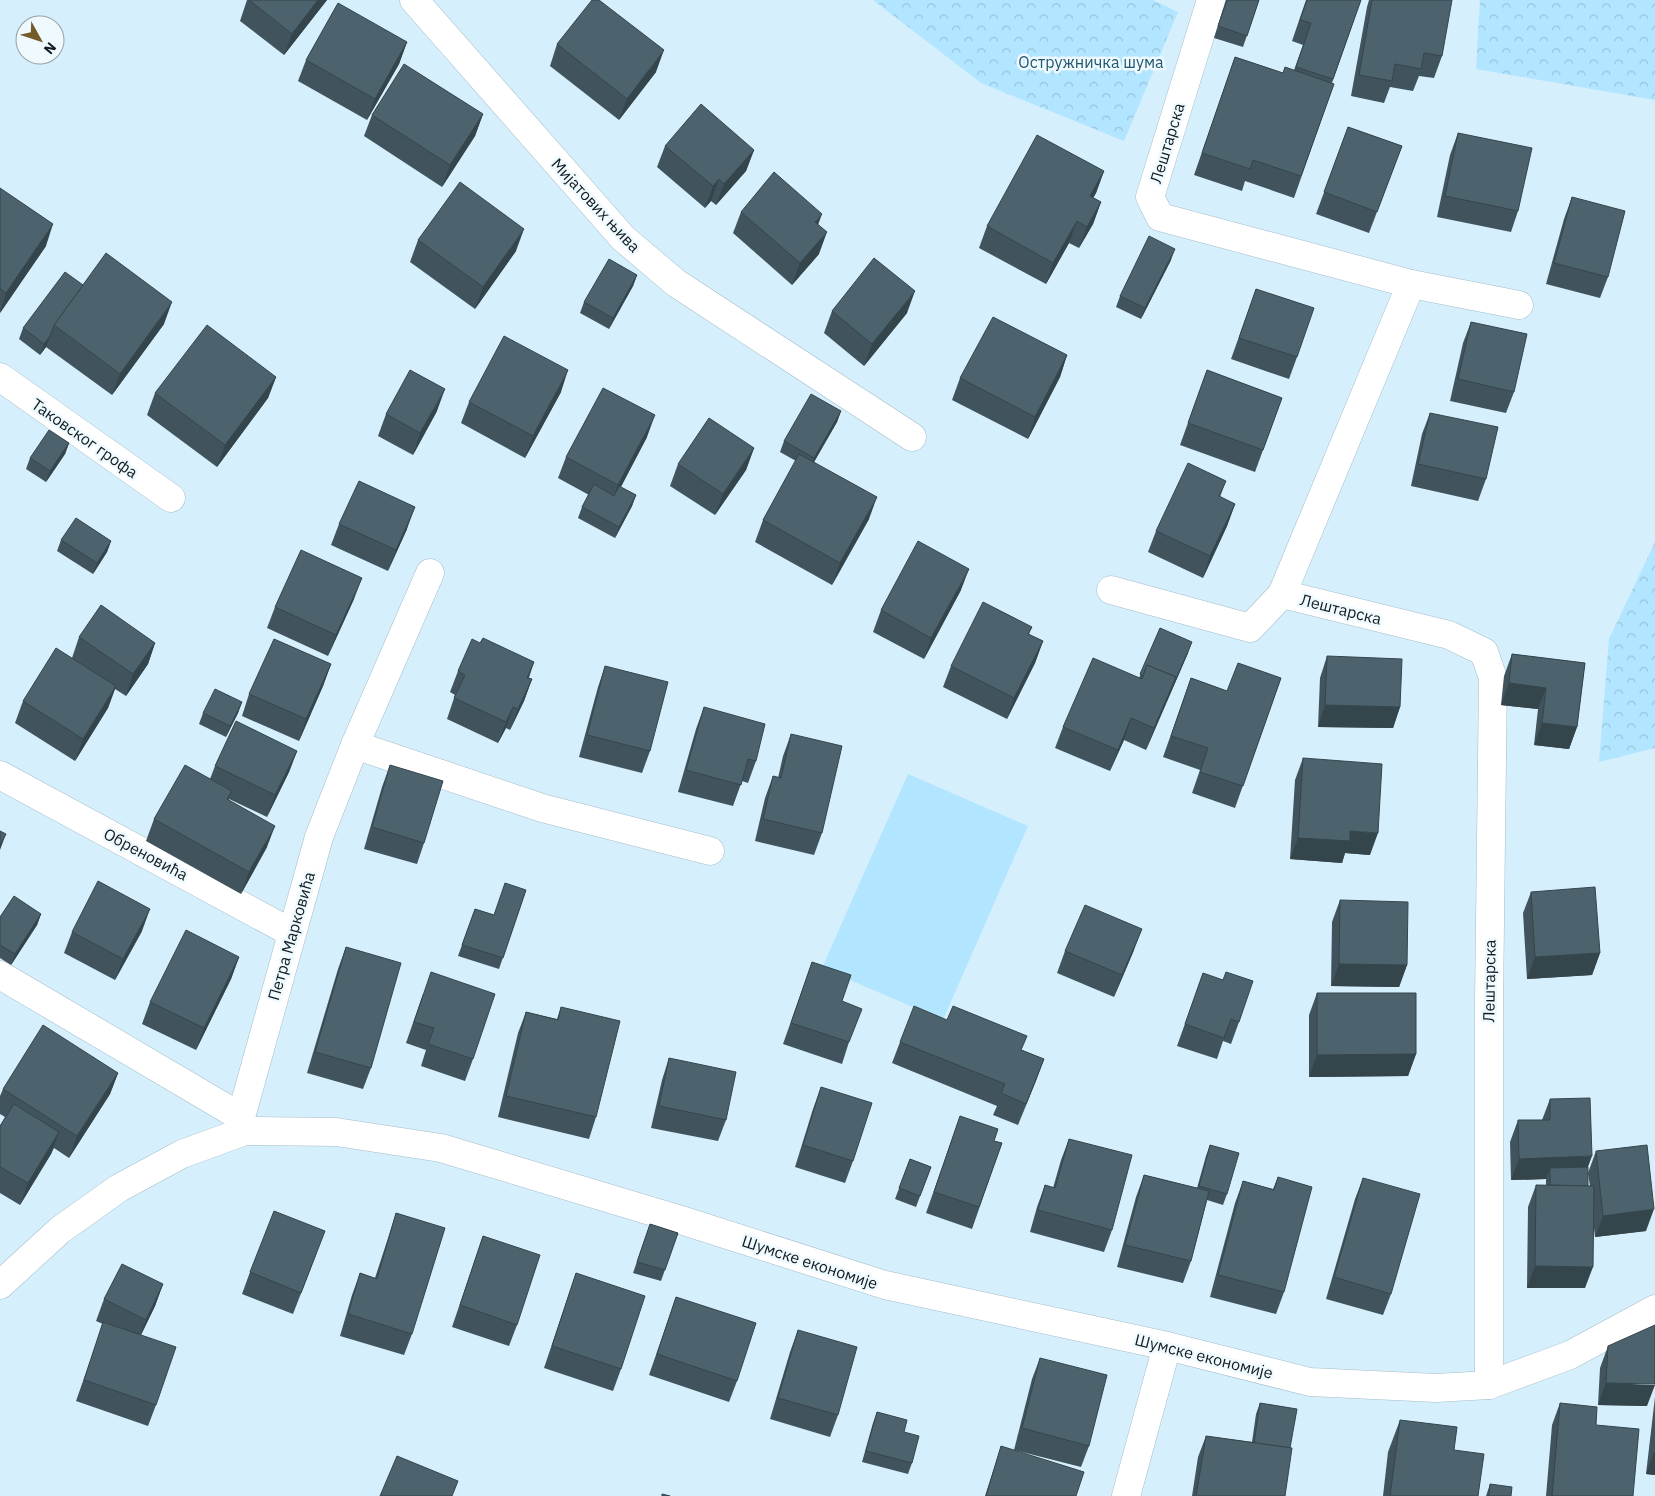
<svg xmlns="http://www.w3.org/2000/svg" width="1655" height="1496" font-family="'IBM Plex Sans',sans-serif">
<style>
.forest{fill:url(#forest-crowns)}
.garden{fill:#b2e5ff}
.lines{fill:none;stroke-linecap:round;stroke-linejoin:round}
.street-casing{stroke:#a4bdc9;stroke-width:29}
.secondary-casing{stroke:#a4bdc9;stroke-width:29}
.street{stroke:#fff;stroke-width:28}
.secondary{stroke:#fff;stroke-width:28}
.wall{fill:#41545e}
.shaded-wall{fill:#35454c}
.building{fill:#4c626d;stroke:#35454c}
.labels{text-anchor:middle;stroke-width:5;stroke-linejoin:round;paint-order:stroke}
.park-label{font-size:16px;fill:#23576e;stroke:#effaff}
.street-label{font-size:16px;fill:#121b20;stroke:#effaff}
</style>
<defs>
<pattern id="forest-crowns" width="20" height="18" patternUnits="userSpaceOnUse" patternTransform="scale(1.25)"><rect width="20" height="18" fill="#b2e5ff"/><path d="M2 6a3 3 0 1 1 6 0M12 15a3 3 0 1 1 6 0" fill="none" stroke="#98c4da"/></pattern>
</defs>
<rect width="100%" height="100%" fill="#d6effc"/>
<g class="forest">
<polygon points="873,0 1153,0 1178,12 1124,141 981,83"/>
<polygon points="1480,0 1655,0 1655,100 1476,69"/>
<polygon points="1655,542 1655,748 1599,762 1609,639"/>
</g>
<polygon class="garden" points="908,774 1028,826 943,1020 822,968"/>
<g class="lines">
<defs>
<g id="street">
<polyline points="414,0 623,238 676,283 912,437"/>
<polyline points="1211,0 1150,197 1160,217 1411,284 1282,594 1449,635 1484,652 1493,678 1489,1003 1489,1385"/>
<polyline points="1411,284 1519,305"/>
<polyline points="0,377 171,498"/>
<polyline points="1111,590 1250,628 1282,594"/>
<polyline points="355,745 542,808 710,851"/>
<polyline points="0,775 292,933"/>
<polyline points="0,975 241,1117"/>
<polyline points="245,1131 241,1117 319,837 355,745 430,573"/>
<polyline points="1126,1496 1167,1346"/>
</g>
<polyline id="secondary" points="0,1285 60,1230 119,1188 182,1154 245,1131 336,1132 441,1148 684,1221 885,1285 1167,1346 1310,1382 1436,1388 1489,1385 1570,1355 1655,1309"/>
</defs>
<use href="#street" class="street-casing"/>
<use href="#secondary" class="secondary-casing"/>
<use href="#street" class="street"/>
<use href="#secondary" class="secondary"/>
</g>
<g class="wall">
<polygon points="247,0 327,0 284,55 240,21"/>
<polygon points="1226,0 1259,0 1243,47 1214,38"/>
<polygon points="1306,0 1361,0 1332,83 1334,84 1294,198 1245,181 1242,191 1194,175 1235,57 1283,73 1294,70 1303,45 1292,41"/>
<polygon points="1369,0 1372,0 1442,56 1434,78 1419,76 1413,91 1390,87 1384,103 1351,96 1367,7"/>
<polygon points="407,42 399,64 367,120 298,81 306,60"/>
<polygon points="557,44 656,72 619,120 550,66"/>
<polygon points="483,114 475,136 442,187 364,136 372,115"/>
<polygon points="1348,127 1402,146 1369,233 1316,214"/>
<polygon points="1458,133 1518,211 1511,232 1437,217 1450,155"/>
<polygon points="665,146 754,150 746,171 716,205 711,201 705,208 657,167"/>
<polygon points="1104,171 1096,193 1093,198 1101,202 1093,224 1079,248 1069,243 1046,284 979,248 987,226"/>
<polygon points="0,188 46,246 0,313"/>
<polygon points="1572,197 1608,277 1600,298 1546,284 1564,219"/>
<polygon points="741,212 818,225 819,254 792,285 733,233"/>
<polygon points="418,240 516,251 475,309 410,262"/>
<polygon points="1171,260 1141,319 1116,307 1120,296"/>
<polygon points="637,275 633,286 609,329 580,313 584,302"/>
<polygon points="83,285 164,324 112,395 46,347 40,355 19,339 23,328"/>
<polygon points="1256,289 1297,357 1289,379 1231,359"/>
<polygon points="832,311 907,313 864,366 824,333"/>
<polygon points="1471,322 1514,392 1506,413 1450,401 1463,343"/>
<polygon points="1067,355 1060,377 1028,439 952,400 960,378"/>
<polygon points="1207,370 1282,398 1255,472 1180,445"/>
<polygon points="276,377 268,398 217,467 147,415 155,393"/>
<polygon points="561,392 525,458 461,423 469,402"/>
<polygon points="437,411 413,455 378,436 386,414"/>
<polygon points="841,411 837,422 814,462 869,519 832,585 755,542 763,520 796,461 780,452 784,441"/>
<polygon points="1430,413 1486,479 1478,501 1411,486 1422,434"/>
<polygon points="647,437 621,487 636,495 632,506 615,538 578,518 582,507 589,495 558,478 566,457"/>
<polygon points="69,443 65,454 46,482 26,469 30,458"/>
<polygon points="754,448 746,470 715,515 670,486 678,464"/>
<polygon points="1220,497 1235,504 1227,526 1203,578 1148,552 1156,531"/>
<polygon points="339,524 407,529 388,571 331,545"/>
<polygon points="61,540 111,541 107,552 93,574 57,551"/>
<polygon points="961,590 924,659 873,632 881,610"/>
<polygon points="354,599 328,656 267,628 275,607"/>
<polygon points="1032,627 1029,634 1043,641 1035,663 1007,719 943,687 951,666"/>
<polygon points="1160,628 1188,653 1146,750 1124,740 1110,771 1055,748 1063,727 1139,678"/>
<polygon points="79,637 155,643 148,664 126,696 115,689 108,708 75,761 15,723 23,701 72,658"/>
<polygon points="480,643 534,662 529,678 532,679 524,701 510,730 506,728 498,743 447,719 455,695 450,692 458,671"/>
<polygon points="1512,654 1585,663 1577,727 1569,749 1534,745 1538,709 1501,705 1504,676"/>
<polygon points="1327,656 1400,707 1393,728 1318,727 1320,678"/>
<polygon points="331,664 323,686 299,741 242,716 249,694"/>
<polygon points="605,666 650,751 642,773 579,757 598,687"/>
<polygon points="1191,678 1227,691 1281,678 1235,808 1192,793 1200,770 1163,757"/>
<polygon points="242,702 238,713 226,737 199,724 203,713"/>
<polygon points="704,707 756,761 748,783 742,781 733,806 678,792 696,729"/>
<polygon points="791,734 822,833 814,855 755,841 765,798 773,776 778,778 783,756"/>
<polygon points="297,751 289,772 267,817 229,799 229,800 267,847 241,894 146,841 154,819 210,779 215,766"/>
<polygon points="1303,758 1370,855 1345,853 1342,863 1290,859 1295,780"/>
<polygon points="390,765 424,843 417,864 364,849 382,787"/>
<polygon points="526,890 499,969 458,956 475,909 494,915"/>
<polygon points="1531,892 1600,953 1592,975 1527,979 1523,913"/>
<polygon points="1340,900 1407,965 1399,987 1331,986 1332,922"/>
<polygon points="41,914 37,925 11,965 0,958 0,917"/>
<polygon points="142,931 115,980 64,953 72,932"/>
<polygon points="346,947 371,1068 363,1089 307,1073 338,969"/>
<polygon points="1134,950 1114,997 1057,973 1065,951"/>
<polygon points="239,957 231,979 196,1050 142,1024 150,1002"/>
<polygon points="812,962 849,1042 842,1064 783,1044"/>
<polygon points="1203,973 1239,1022 1231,1044 1223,1041 1217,1059 1177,1046"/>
<polygon points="1317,993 1416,1054 1408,1076 1309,1077 1309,1015"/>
<polygon points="423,994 473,1059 465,1081 421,1066 426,1050 406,1043"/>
<polygon points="561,1007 596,1117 589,1139 498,1117 518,1033 526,1012 557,1019"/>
<polygon points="900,1042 1022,1050 1044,1059 1018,1125 993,1115 997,1106 892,1063"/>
<polygon points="669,1058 726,1120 718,1141 651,1128 662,1080"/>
<polygon points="118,1073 110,1094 69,1158 54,1148 51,1154 20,1205 0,1193 0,1126 5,1117 0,1114 0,1096 3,1089"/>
<polygon points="821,1087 853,1161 845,1183 795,1167 813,1109"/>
<polygon points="1550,1099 1588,1167 1588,1186 1590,1186 1588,1173 1596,1151 1646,1231 1595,1237 1593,1220 1585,1288 1527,1288 1528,1207 1536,1185 1546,1185 1546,1179 1511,1180 1510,1142 1518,1120 1542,1120"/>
<polygon points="960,1116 994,1141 1002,1143 972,1229 926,1213"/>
<polygon points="1069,1139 1112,1230 1104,1252 1030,1232 1037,1207 1045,1185 1053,1188 1061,1160"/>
<polygon points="1210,1145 1227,1194 1223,1205 1207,1200 1191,1261 1183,1283 1117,1267 1136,1197 1144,1175 1197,1188 1206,1156"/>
<polygon points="910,1159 931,1167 916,1207 895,1199"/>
<polygon points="1278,1177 1284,1292 1276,1314 1210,1297 1235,1203 1243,1181 1273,1189"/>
<polygon points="1363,1178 1391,1294 1383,1315 1326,1299 1355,1199"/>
<polygon points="396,1213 412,1334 404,1355 340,1336 352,1295 360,1273 375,1278 389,1235"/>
<polygon points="650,1224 678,1233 661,1281 633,1273"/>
<polygon points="483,1236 517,1325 509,1346 452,1327"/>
<polygon points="317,1252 293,1314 242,1294 250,1272"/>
<polygon points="576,1273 621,1369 613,1391 544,1368"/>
<polygon points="163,1284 155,1306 141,1335 156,1405 148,1426 76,1401 103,1324 96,1321 104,1299"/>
<polygon points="676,1297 737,1381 729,1402 649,1375"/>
<polygon points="798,1330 838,1415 830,1437 770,1419 790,1352"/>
<polygon points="1608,1346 1647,1406 1598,1405 1600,1368"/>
<polygon points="1040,1358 1089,1446 1081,1467 1014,1450 1032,1379"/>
<polygon points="1655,1397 1655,1475 1646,1474"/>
<polygon points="1260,1403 1290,1448 1285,1496 1192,1496 1198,1457 1206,1436 1252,1442 1256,1414"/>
<polygon points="1560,1403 1596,1425 1633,1496 1546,1496 1552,1425"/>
<polygon points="877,1412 904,1432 912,1463 908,1474 862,1462 873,1423"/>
<polygon points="1400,1420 1454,1450 1478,1496 1383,1496 1388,1452"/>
<polygon points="1001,1446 1076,1496 985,1496 994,1468"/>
<polygon points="1490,1484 1511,1496 1486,1496"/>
</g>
<g class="shaded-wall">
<polygon points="318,0 327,0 284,55 292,34"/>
<polygon points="407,42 399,64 367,120 375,99"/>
<polygon points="664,50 656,72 619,120 627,99"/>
<polygon points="483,114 475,136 442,187 450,165"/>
<polygon points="754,150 746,171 716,205 724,184"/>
<polygon points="1104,171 1096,193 1082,218 1090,196"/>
<polygon points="719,179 711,201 705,208 713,186"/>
<polygon points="1101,202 1093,224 1079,248 1087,227"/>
<polygon points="822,214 814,236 815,222"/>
<polygon points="1077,221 1069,243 1046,284 1053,263"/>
<polygon points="53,224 46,246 0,313 6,293"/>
<polygon points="524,229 516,251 475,309 483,287"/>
<polygon points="827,232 819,254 792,285 800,263"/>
<polygon points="1175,249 1171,260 1141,319 1145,308"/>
<polygon points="637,275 633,286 609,329 613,318"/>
<polygon points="915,291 907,313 864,366 872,344"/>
<polygon points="172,302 164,324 112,395 120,374"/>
<polygon points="50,336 46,347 40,355 44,344"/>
<polygon points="1067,355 1060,377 1028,439 1035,417"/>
<polygon points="568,370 561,392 525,458 533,436"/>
<polygon points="276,377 268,398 217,467 225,445"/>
<polygon points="445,389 437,411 413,455 420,433"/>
<polygon points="841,411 837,422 810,469 814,458"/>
<polygon points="655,415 647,437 610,507 618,485"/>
<polygon points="69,443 65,454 46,482 50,471"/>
<polygon points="754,448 746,470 715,515 723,494"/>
<polygon points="1226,481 1218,502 1219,496"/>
<polygon points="636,495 632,506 615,538 619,527"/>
<polygon points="877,497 869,519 832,585 840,563"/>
<polygon points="1235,504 1227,526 1203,578 1210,556"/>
<polygon points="415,507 407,529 388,571 396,550"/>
<polygon points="111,541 107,552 93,574 97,563"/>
<polygon points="969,569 961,590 924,659 931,638"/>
<polygon points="362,578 354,599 328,656 336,635"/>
<polygon points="1043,641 1035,663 1007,719 1014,698"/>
<polygon points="1192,642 1188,653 1168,699 1172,688"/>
<polygon points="155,643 148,664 126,696 133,674"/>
<polygon points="331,664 323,686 299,741 306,719"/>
<polygon points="1176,677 1168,699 1146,750 1154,728"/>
<polygon points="532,679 524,701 510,730 518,709"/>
<polygon points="1509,683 1546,688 1538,709 1501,705"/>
<polygon points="116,686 108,708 75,761 83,739"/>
<polygon points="242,702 238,713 226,737 230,726"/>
<polygon points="1325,705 1400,707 1393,728 1318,727"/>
<polygon points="513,707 506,728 498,743 506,722"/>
<polygon points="1131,718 1124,740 1110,771 1118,750"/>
<polygon points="1542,723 1577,727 1569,749 1534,745"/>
<polygon points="297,751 289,772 267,817 275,795"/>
<polygon points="275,826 267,847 241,894 249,872"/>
<polygon points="1350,831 1378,833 1370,855 1345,853 1342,863 1290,859 1298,838"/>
<polygon points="6,834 0,850 0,845"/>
<polygon points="150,909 142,931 115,980 123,959"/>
<polygon points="41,914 37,925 11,965 15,954"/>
<polygon points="1142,929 1134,950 1114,997 1122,975"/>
<polygon points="1600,953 1592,975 1527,979 1535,957"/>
<polygon points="239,957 231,979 196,1050 204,1028"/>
<polygon points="1339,964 1407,965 1399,987 1331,986"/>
<polygon points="1416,1054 1408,1076 1309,1077 1317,1055"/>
<polygon points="1044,1059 1036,1081 1018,1125 1026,1104"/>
<polygon points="118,1073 110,1094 69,1158 77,1136"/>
<polygon points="59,1132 51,1154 20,1205 28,1183"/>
<polygon points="1592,1156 1584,1178 1550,1168 1546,1179 1511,1180 1519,1159"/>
<polygon points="1654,1209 1646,1231 1595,1237 1603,1216"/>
<polygon points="1535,1266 1593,1267 1585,1288 1527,1288"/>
<polygon points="163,1284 155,1306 138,1341 146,1320"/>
<polygon points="1606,1383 1655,1385 1647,1406 1598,1405"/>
<polygon points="1654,1452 1655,1452 1655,1475 1646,1474"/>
</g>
<g class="building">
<polygon points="249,0 318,0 292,34"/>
<polygon points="592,0 599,0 664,50 627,99 557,44"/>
<polygon points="1227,0 1259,0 1247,36 1218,26"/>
<polygon points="1307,0 1361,0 1333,79 1296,67 1311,23 1300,20"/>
<polygon points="1372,0 1452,0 1442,56 1424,53 1421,69 1395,64 1392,81 1359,75"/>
<polygon points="338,3 407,42 375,99 306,60"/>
<polygon points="1235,57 1283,73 1285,67 1334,84 1301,176 1253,160 1250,169 1202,153"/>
<polygon points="404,64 483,114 450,165 372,115"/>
<polygon points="701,104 754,150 724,184 719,179 713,186 665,146"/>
<polygon points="1348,127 1402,146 1377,212 1324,192"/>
<polygon points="1458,133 1532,148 1518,211 1445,196"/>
<polygon points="1037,135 1104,171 1090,196 1101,202 1087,227 1077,221 1053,263 987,226"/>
<polygon points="774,172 822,214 815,222 827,232 800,263 741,212"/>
<polygon points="460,182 524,229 483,287 418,240"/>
<polygon points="0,188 53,224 6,293 0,289"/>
<polygon points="1572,197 1625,211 1608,277 1554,263"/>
<polygon points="1149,236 1175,249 1145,308 1120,296"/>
<polygon points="106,253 172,302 120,374 54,325"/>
<polygon points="874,258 915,291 872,344 832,311"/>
<polygon points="609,259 637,275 613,318 584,302"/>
<polygon points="65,272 83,285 54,325 50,336 44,344 23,328"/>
<polygon points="1256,289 1314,308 1297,357 1239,338"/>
<polygon points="993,317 1067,355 1035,417 960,378"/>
<polygon points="1471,322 1527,334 1514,392 1458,379"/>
<polygon points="207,325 276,377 225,445 155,393"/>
<polygon points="504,336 568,370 533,436 469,402"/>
<polygon points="410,370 445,389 420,433 386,414"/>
<polygon points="1207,370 1282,398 1263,450 1188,423"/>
<polygon points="603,388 655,415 618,485 566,457"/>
<polygon points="811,394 841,411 814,458 784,441"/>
<polygon points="1430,413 1498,427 1486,479 1418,464"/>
<polygon points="709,418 754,448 723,494 678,464"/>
<polygon points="49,430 69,443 50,471 30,458"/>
<polygon points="799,454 877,497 840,563 763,520"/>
<polygon points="1188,463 1226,481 1219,496 1235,504 1210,556 1156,531"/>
<polygon points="359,481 415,507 396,550 339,524"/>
<polygon points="594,484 614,496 619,486 636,495 619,527 582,507"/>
<polygon points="76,518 111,541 97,563 61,540"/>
<polygon points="918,541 969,569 931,638 881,610"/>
<polygon points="301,550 362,578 336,635 275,607"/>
<polygon points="983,602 1032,627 1028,634 1043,641 1014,698 951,666"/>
<polygon points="101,605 155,643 133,674 79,637"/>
<polygon points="1160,628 1192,642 1172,688 1176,677 1147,665 1143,676 1140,674"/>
<polygon points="483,638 534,662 527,678 532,679 518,709 513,707 506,722 454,698 465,675 458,671 472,639 480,643"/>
<polygon points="274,639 331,664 306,719 249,694"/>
<polygon points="56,648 116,686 83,739 23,701"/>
<polygon points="1512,654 1585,663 1577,727 1542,723 1546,688 1509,683"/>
<polygon points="1327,656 1402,659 1400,707 1325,705"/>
<polygon points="1093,658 1142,679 1147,665 1176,677 1154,728 1131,718 1118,750 1063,727"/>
<polygon points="1238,663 1281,678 1243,786 1200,772 1208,748 1171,736 1191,678 1227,691"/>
<polygon points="605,666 668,682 650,751 587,735"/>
<polygon points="215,689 242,702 230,726 203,713"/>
<polygon points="704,707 765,724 756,761 748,759 741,785 686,770"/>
<polygon points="236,721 297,751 275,795 215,766"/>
<polygon points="791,734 842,746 822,833 763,819 773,776 781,778"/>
<polygon points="1303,758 1382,764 1378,833 1350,831 1350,841 1298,838"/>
<polygon points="185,765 232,791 227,799 275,826 249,872 154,819"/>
<polygon points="390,765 443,781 424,843 372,827"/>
<polygon points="0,831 6,834 0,845"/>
<polygon points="98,881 150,909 123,959 72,932"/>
<polygon points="505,883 526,890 503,958 462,945 475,909 494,915"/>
<polygon points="1595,887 1600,953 1535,957 1531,892"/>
<polygon points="14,896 41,914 15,954 0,945 0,917"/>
<polygon points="1340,900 1408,902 1407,965 1339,964"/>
<polygon points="1085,905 1142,929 1122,975 1065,951"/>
<polygon points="186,930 239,957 204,1028 150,1002"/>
<polygon points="346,947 401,963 371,1068 315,1052"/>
<polygon points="812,962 851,975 842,1001 862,1009 849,1042 791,1023"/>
<polygon points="431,972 495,994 473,1059 428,1044 434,1028 414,1022"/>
<polygon points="1226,972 1253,981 1239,1022 1231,1019 1224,1038 1185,1024 1203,973 1223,980"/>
<polygon points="1317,993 1416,993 1416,1054 1317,1055"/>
<polygon points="914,1006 947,1020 953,1006 1027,1036 1021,1050 1044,1059 1026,1104 1001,1093 1005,1084 900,1042"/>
<polygon points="561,1007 620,1021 596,1117 506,1096 526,1012 558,1020"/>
<polygon points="43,1025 118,1073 77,1136 3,1089"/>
<polygon points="669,1058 736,1072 726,1120 659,1106"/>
<polygon points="821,1087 872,1103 853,1161 803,1145"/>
<polygon points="1590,1098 1592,1156 1519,1159 1518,1120 1550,1120 1550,1099"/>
<polygon points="14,1104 59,1132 28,1183 0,1167 0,1126"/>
<polygon points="960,1116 998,1129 994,1141 1002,1143 979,1207 934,1192"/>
<polygon points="1069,1139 1132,1155 1112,1230 1038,1210 1045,1185 1055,1188"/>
<polygon points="1210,1145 1239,1153 1227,1194 1199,1186"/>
<polygon points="1647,1145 1654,1209 1603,1216 1596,1151"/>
<polygon points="910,1159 931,1167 920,1196 899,1188"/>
<polygon points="1588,1167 1588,1186 1550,1185 1550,1168"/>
<polygon points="1144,1175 1209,1191 1191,1261 1125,1245"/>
<polygon points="1278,1177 1312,1187 1284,1292 1218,1275 1243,1181 1274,1190"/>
<polygon points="1363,1178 1420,1194 1391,1294 1334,1277"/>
<polygon points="1536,1185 1594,1186 1593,1267 1535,1266"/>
<polygon points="274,1211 325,1231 301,1293 250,1272"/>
<polygon points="396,1213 445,1228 412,1334 348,1314 360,1273 377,1279"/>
<polygon points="650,1224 678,1233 665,1270 637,1262"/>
<polygon points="483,1236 540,1255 517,1325 460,1305"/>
<polygon points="122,1264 163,1284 146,1320 104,1299"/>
<polygon points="576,1273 645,1296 621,1369 552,1346"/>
<polygon points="676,1297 756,1323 737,1381 657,1354"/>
<polygon points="103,1322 176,1347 156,1405 84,1380"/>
<polygon points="1655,1325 1655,1384 1606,1383 1608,1346"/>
<polygon points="798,1330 857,1347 838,1415 778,1398"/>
<polygon points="1040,1358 1107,1375 1089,1446 1022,1428"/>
<polygon points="1260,1403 1297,1409 1290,1448 1254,1443"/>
<polygon points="1560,1403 1597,1407 1596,1425 1639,1429 1633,1496 1552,1496"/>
<polygon points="877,1412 907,1420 904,1432 919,1436 912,1463 866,1451"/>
<polygon points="1400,1420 1457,1427 1454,1450 1484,1454 1478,1496 1390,1496"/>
<polygon points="1206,1436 1292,1448 1285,1496 1196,1496"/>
<polygon points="1001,1446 1084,1472 1076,1496 986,1496"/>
<polygon points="397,1456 458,1481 452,1496 380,1496"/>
<polygon points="1490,1484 1512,1487 1511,1496 1489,1496"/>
<polygon points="662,1494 670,1496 662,1496"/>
</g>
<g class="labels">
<g class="park-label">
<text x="1091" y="68">Остружничка шума</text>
</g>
<g class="street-label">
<text transform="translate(1167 143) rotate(-73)" y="6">Лештарска</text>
<text transform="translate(596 205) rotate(47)" y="6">Мијатових њива</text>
<text transform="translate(85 438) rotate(35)" y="6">Таковског грофа</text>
<text transform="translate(1341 609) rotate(14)" y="6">Лештарска</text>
<text transform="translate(146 854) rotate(28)" y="6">Обреновића</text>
<text transform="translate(291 936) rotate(-74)" y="6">Петра Марковића</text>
<text transform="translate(1489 981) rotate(-89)" y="6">Лештарска</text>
<text transform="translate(810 1262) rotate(18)" y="6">Шумске економије</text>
<text transform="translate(1204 1356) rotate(14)" y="6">Шумске економије</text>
</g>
</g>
<g transform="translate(40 40) rotate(130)"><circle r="24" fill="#effaff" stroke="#97a1a6"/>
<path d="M0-4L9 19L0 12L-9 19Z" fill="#755a2c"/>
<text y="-8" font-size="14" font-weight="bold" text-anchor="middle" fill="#121b20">N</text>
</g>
</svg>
